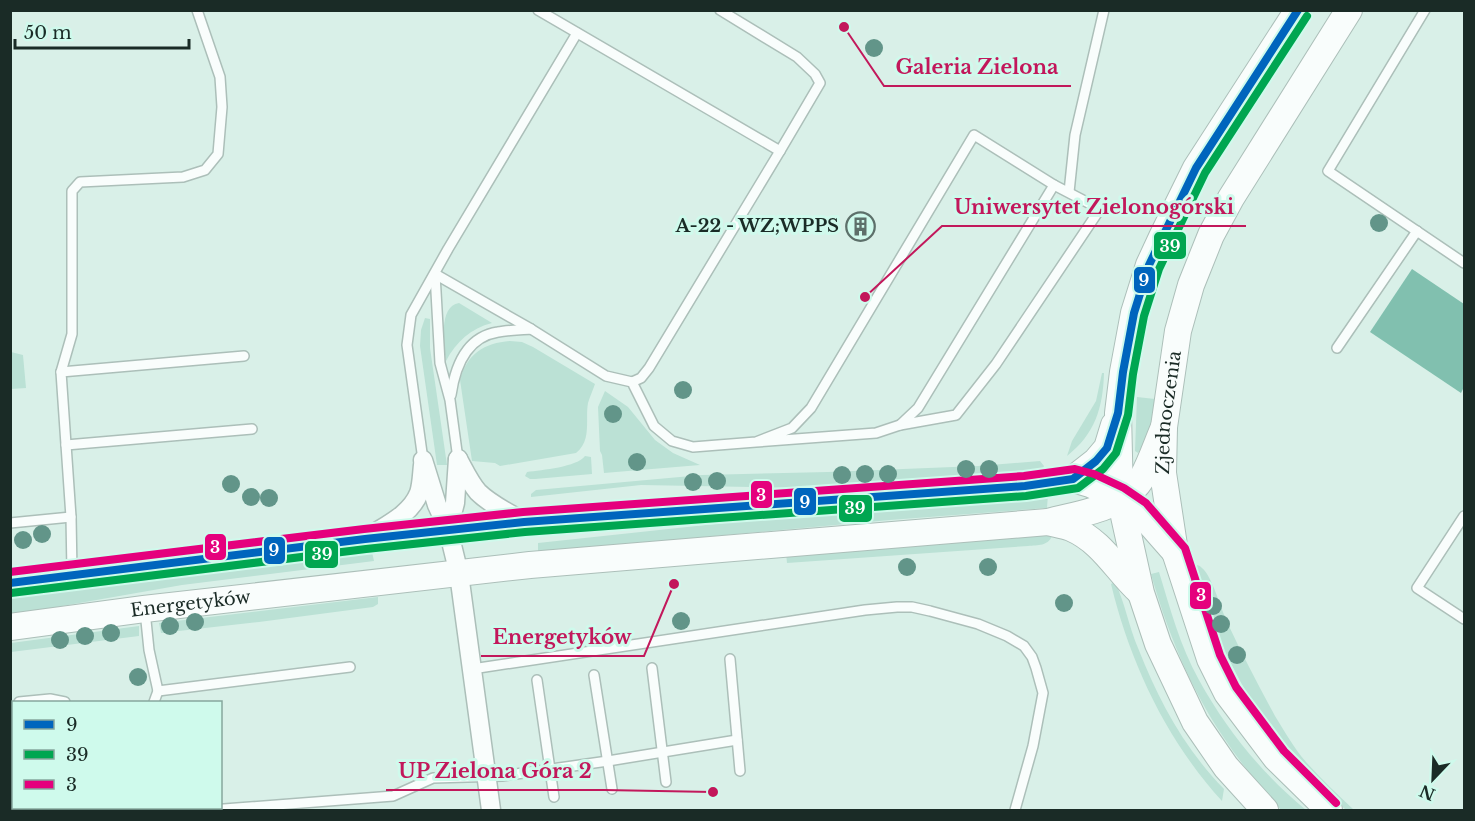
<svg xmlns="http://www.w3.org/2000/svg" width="1475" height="821" font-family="'Libre Baskerville',serif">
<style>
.green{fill:#bbe1d5}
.water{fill:#81c0af}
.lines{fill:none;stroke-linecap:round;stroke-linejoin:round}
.service-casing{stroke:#acbfb9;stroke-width:12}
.minor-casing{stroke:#acbfb9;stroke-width:21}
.secondary-casing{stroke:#acbfb9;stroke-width:28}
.service{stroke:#f9fdfc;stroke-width:9}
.minor{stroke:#f9fdfc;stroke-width:18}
.secondary{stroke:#f9fdfc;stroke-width:26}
.bus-1-casing{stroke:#cffaec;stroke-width:12}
.bus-2-casing{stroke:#cffaec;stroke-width:12}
.bus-3-casing{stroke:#cffaec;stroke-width:12}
.bus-1{stroke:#0065bd;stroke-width:8}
.bus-2{stroke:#00a651;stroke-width:8}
.bus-3{stroke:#e5007d;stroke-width:8}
.tree{fill:#629589}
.labels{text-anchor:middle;stroke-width:6;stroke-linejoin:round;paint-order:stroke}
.poi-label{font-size:18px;font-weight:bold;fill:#1a2b26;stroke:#cffaec;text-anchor:end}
.street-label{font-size:18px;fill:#1a2b26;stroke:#cffaec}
.leader{fill:none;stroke:#c2185b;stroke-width:2}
.callout-dot{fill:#c2185b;stroke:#cffaec;stroke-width:2}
.callout-label{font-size:20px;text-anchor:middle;font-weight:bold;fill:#c2185b;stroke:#cffaec;stroke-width:6;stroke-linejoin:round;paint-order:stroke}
.line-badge{stroke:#cffaec;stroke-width:2}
.badge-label{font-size:16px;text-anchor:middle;font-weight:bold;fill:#fff}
</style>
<rect width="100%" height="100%" fill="#d9f0e8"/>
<g class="green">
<path d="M459 303 492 323C471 328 456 342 446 361 444 346 438 306 459 303Z"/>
<polygon points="425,318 430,319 430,348 447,465 437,465 420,346 421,330"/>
<path d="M510 341 522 342 533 347 595 384C593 390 590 396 588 403 585 420 592 440 576 453L500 466 495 463 472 461 460 380C467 354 484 343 510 341Z"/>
<polygon points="11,352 23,355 26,388 11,389"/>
<path d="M1102 373H1104C1103 408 1095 434 1067 456L1072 441 1096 401Z"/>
<polygon points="605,391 628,407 655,440 673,453 700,465 604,473 602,455 600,451 598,407"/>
<path d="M1137 397 1155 399C1152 417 1150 438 1138 453L1135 451Z"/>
<path d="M585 456 591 457 592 474 535 479H530L525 476 527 472C542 470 577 467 585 456Z"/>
<polygon points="1040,461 1044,466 1042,470 1021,472 809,488 641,485 531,497 531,494 536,490 702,475 828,472 978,466"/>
<polygon points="1048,494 1047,508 890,520 538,552 538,543 856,509"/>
<path d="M1017 536H1052C1048 546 1038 545 1028 546L787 563 786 553Z"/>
<polygon points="372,552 374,561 182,585 11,615 10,596"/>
<path d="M1194 565C1198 565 1199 565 1202 568 1212 576 1221 609 1227 622 1242 654 1258 685 1275 716 1285 732 1294 748 1306 762 1321 779 1338 795 1354 810H1346C1269 745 1220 662 1194 565Z"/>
<path d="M1159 572C1170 608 1180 646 1199 680 1226 729 1262 774 1306 810H1281C1261 787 1241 764 1224 738 1190 688 1167 631 1151 574Z"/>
<path d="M1115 582C1125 603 1129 627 1138 648 1159 701 1184 748 1224 789L1222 801C1167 741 1130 663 1111 584Z"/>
<polygon points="378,597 378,604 373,607 259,622 161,633 159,623"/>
<polygon points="139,626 139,636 11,652 11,643"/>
</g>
<polygon class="water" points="1412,269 1464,304 1464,387 1461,393 1370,332"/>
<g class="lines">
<defs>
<g id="service">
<polyline points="538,10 780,151"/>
<polyline points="1425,10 1328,171 1464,263"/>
<polyline points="1069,192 1075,135 1104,10"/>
<polyline points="435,274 531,329 606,376 632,382 654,426 672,441 693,447 756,442 792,428 811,408 974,135 1054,185 918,408 900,425 876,433 756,442"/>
<polyline points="435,274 440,363 450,400 458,459"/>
<polyline points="1337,348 1417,231"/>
<polyline points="61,372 72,334 72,191 80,182 183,177 205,170 218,154 222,107 220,77 197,10"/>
<polyline points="632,382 641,378 649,368 780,151 820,83 815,74 797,57 720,10"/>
<path d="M451 395C455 367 466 337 498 332 508 330 520 330 531 329"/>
<polyline points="900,425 956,415 996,364 1100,209 1054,185"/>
<polyline points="66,445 252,429"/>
<polyline points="423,460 407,345 411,315 448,249 577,33"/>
<polyline points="1464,516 1417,588 1464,619"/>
<polyline points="10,523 71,517"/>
<polyline points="72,572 71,517 61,372 244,356"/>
<polyline points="145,611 149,650 158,691 350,667"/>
<polyline points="730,659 740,771"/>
<polyline points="652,668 666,782"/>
<polyline points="472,669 865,610 897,607 912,607 930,611 978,624 1007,636 1024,646 1032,657 1036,668 1043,693 1033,746 1015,810"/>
<polyline points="594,675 612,789"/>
<polyline points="537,680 554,797"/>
<polyline points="19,702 50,699 65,702"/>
<polyline points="154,702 158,691"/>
<polyline points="204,808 211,810 393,796 433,778 502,776 608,761 737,740"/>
</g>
<g id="minor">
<path d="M458 459C464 470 470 483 478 492 491 505 509 513 524 522"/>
<polyline points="423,460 437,505 448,529 459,574 491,810"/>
<polyline points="448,529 455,503 458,459"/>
<path d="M370 536C387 525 411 514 419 493 422 484 422 473 423 465"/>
</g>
<g id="secondary">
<polyline points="1073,479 1096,461 1107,448 1114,425"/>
<path d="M1048 522C1055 524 1064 525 1071 528 1103 542 1116 570 1140 592"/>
<polyline points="10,583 365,539 524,522 1025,486 1073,479 1090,484 1120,498 1138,510 1175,552"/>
<path id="s1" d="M10 627 144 609 530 565 1048 522C1080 513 1122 510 1142 478 1151 462 1157 443 1164 427"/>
<polyline points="1265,810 1226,767 1195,722 1158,644 1141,593 1120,498 1118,413 1123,372 1134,313 1149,265 1162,237 1196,168 1298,10"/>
<path id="s2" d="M1329 810 1276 758 1227 693 1210 659 1175 552 1163 473 1164 427 1178 331 1191 285 1211 235 1231 198 1349 10"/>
</g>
</defs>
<use href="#service" class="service-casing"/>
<use href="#minor" class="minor-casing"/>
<use href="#secondary" class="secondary-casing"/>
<use href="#service" class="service"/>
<use href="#minor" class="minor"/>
<use href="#secondary" class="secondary"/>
<defs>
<polyline id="bus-1" points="10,583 365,539 524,522 1025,486 1073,479 1096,461 1107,448 1118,413 1123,372 1134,313 1149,265 1196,168 1298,10"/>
<polyline id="bus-2" points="11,593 366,549 525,532 1026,496 1078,488 1103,469 1116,453 1128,415 1133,374 1144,316 1159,269 1205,173 1307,16"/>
<polyline id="bus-3" points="10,572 364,529 523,512 1024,476 1075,469 1094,474 1124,488 1146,503 1185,548 1220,655 1236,687 1284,751 1336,803"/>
</defs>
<use href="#bus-1" class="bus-1-casing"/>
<use href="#bus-2" class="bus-2-casing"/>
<use href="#bus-3" class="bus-3-casing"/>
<use href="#bus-1" class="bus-1"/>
<use href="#bus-2" class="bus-2"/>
<use href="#bus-3" class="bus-3"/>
</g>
<g class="tree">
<circle cx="874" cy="48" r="9"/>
<circle cx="1379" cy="223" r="9"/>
<circle cx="683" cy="390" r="9"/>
<circle cx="613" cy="414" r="9"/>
<circle cx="637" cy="462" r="9"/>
<circle cx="966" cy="469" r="9"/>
<circle cx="989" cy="469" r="9"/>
<circle cx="865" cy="474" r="9"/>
<circle cx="888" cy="474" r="9"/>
<circle cx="842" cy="475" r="9"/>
<circle cx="717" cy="481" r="9"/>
<circle cx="693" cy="482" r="9"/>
<circle cx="231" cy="484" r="9"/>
<circle cx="251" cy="497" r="9"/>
<circle cx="269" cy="498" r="9"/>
<circle cx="42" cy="534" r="9"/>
<circle cx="23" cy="540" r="9"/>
<circle cx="907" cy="567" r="9"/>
<circle cx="988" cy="567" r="9"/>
<circle cx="1064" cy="603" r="9"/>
<circle cx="1213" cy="606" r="9"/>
<circle cx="681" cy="621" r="9"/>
<circle cx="195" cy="622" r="9"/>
<circle cx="1221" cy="624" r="9"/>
<circle cx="170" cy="626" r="9"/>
<circle cx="111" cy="633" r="9"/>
<circle cx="85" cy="636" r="9"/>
<circle cx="60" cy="640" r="9"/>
<circle cx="1237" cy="655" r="9"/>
<circle cx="138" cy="677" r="9"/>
</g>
<defs>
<symbol id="building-ring" viewBox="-11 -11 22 22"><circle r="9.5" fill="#cffaec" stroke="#5d706a" stroke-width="1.5"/><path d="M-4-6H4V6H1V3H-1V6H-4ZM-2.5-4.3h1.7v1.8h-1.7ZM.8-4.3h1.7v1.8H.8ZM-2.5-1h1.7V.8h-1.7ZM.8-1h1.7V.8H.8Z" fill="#5d706a"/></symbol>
</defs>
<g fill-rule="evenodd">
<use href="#building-ring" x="844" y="210" width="33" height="33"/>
</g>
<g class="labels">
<g class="poi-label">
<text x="839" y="232">A-22 - WZ;WPPS</text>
</g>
<g class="street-label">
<text dy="6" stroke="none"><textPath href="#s2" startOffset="447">Zjednoczenia</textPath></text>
<text dy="6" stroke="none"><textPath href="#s1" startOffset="182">Energetyków</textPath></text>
</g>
</g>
<path class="leader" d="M844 27L884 86H1071M865 297L942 226H1246M674 584L644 656H481M713 792L604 790H386"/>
<g class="callout-dot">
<circle cx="844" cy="27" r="6"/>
<circle cx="865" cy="297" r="6"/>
<circle cx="674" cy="584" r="6"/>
<circle cx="713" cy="792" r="6"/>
</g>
<g class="callout-label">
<text x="977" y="74">Galeria Zielona</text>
<text x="1094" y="214">Uniwersytet Zielonogórski</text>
<text x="562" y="644">Energetyków</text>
<text x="495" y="778">UP Zielona Góra 2</text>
</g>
<g class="line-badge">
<rect x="1153" y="231" width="34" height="29" rx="6" fill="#00a651"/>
<rect x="1133" y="266" width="23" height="28" rx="6" fill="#0065bd"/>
<rect x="750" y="480" width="23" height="29" rx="6" fill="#e5007d"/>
<rect x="793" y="487" width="24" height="29" rx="6" fill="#0065bd"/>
<rect x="838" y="494" width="35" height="29" rx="6" fill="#00a651"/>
<rect x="204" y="533" width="23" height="28" rx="6" fill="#e5007d"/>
<rect x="263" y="536" width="23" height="29" rx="6" fill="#0065bd"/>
<rect x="304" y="540" width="35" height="29" rx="6" fill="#00a651"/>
<rect x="1189" y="581" width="23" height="29" rx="6" fill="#e5007d"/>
</g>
<g class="badge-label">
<text x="1170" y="252">39</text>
<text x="1144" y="286">9</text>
<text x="761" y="501">3</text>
<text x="805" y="508">9</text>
<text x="855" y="514">39</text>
<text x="215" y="553">3</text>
<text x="274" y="556">9</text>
<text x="322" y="560">39</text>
<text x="1201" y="601">3</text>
</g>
<rect width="1475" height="821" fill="none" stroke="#1a2b26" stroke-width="24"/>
<rect x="12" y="701" width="210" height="108" fill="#cffaec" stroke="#87a79d" stroke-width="1.5"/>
<rect x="24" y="720" width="30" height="9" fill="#0065bd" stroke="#87a79d" stroke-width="1.5"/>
<text x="66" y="731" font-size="18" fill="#1a2b26">9</text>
<rect x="24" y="750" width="30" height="9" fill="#00a651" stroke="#87a79d" stroke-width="1.5"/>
<text x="66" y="761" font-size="18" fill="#1a2b26">39</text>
<rect x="24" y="780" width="30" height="9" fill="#e5007d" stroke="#87a79d" stroke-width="1.5"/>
<text x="66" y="791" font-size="18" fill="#1a2b26">3</text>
<g transform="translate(1433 779) rotate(203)" stroke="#cffaec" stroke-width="4.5" paint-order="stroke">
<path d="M0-4.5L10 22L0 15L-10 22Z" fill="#1a2b26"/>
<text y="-9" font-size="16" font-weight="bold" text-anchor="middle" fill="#1a2b26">N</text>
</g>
<path d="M15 39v9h174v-9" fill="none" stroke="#1a2b26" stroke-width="3"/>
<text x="24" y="39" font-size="18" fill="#1a2b26" stroke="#cffaec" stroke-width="4.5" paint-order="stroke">50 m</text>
</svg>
